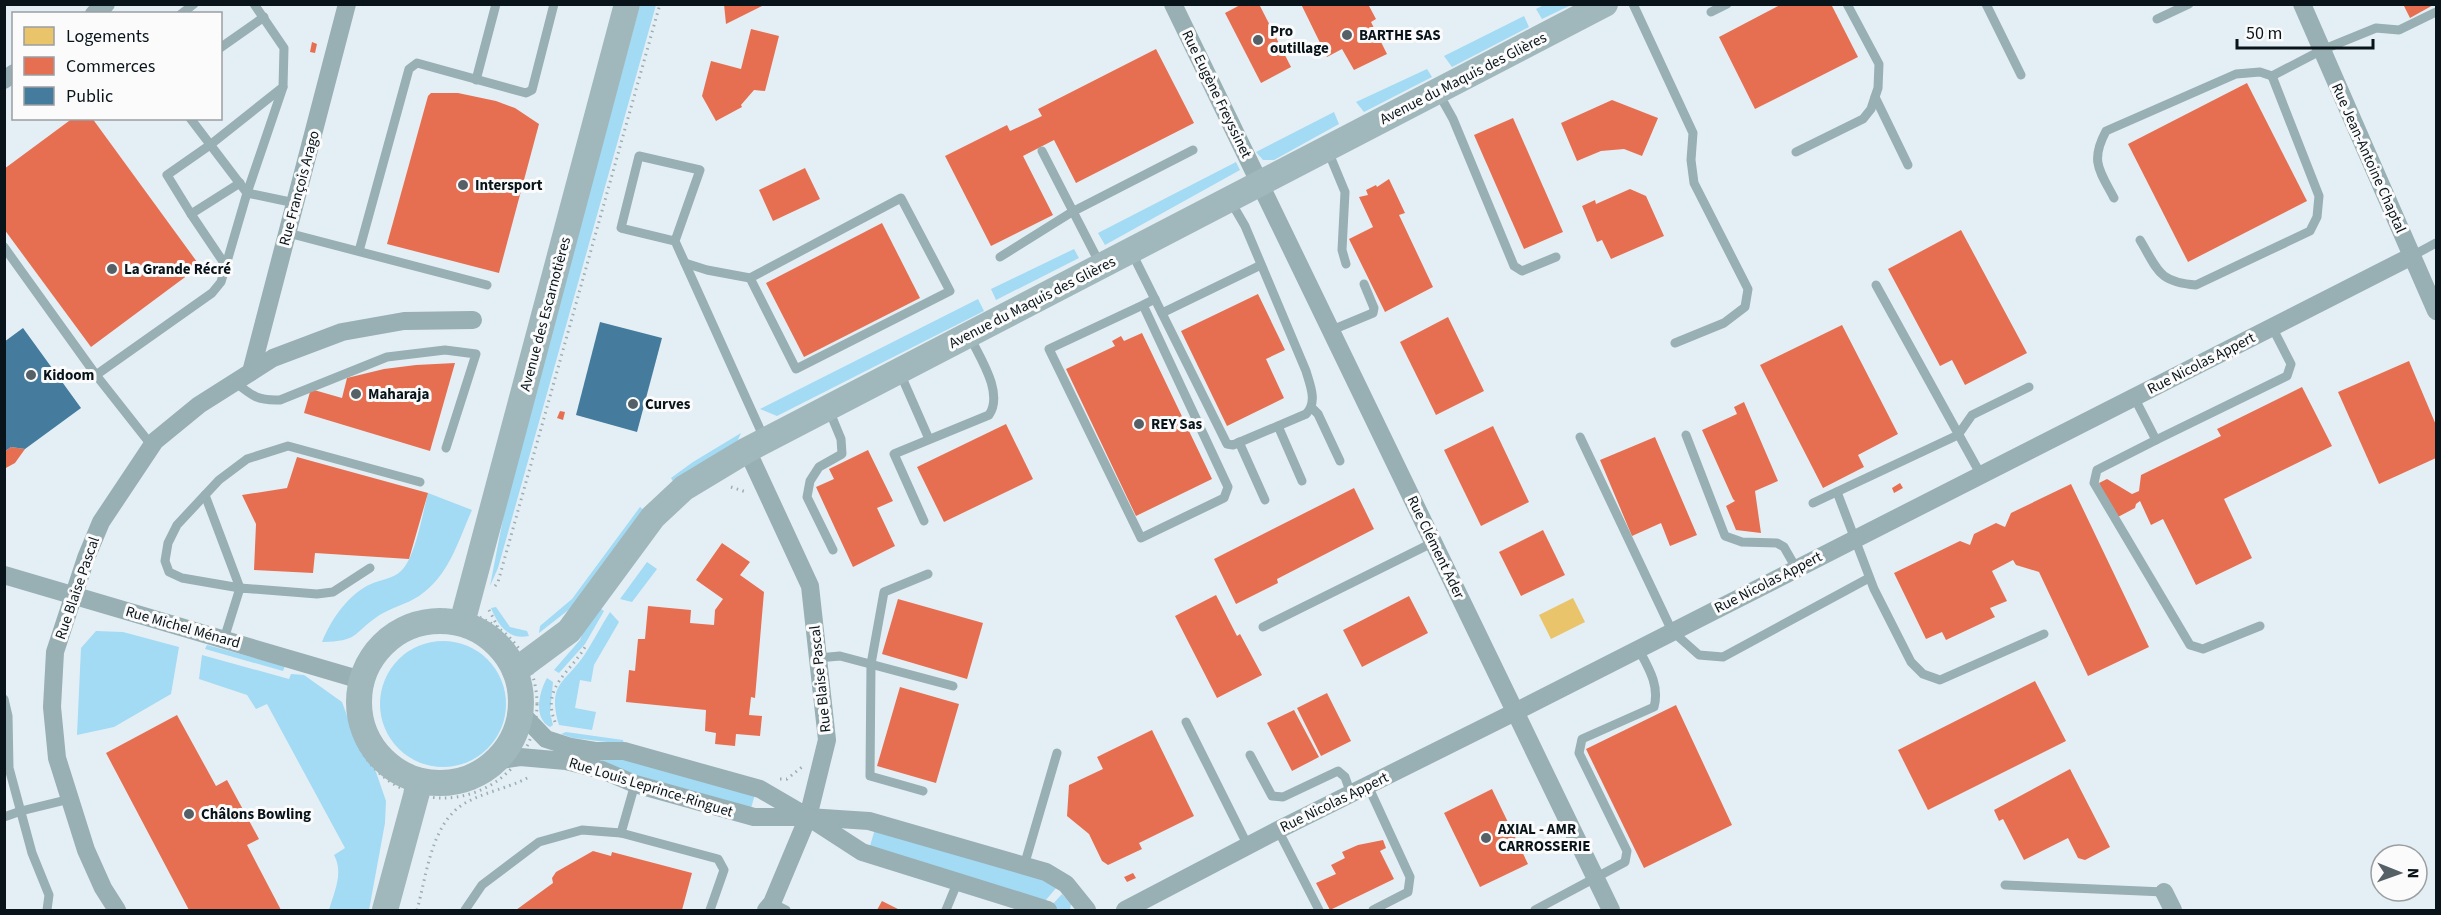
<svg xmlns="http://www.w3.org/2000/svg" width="2441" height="915" font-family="'Source Sans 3',sans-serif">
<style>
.green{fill:#a3daf4}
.homes{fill:#e9c46a}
.shops{fill:#e76f51}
.public{fill:#457b9d}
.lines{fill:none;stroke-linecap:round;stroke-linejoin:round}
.path{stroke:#9cadb0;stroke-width:3;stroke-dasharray:1.5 4.5;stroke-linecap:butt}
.lane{stroke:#98afb3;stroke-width:9}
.street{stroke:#98afb3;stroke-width:18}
.secondary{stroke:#a0b8bb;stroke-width:26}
.poi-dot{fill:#556167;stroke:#fbfbfb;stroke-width:2}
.labels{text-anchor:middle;stroke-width:6;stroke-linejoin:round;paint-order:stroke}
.poi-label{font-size:15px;font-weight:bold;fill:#08141a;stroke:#fbfbfb;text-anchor:start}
.street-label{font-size:15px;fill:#08141a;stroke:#fbfbfb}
</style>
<rect width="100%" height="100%" fill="#e4eff5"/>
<g class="green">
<polygon points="640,5 656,5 498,568 490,586 509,488"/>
<polygon points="1544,5 1544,4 1571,5 1542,19 1536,9"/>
<polygon points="1524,16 1529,27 1452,67 1444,56"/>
<polygon points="1427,69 1432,77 1364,112 1356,102"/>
<polygon points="1334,112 1339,124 1274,160 1263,160 1256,152"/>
<polygon points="1236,162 1240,170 1105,245 1098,233"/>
<polygon points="1074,249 1079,258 996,300 991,289"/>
<polygon points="978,299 984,311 777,416 760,409"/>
<polygon points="741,433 737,442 674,483 671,478 693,462"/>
<path d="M428 493 472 510C458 541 449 576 419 596 407 604 390 608 378 616 351 635 359 641 322 642 331 620 348 594 371 584 380 580 394 578 401 571 415 559 423 512 428 493Z"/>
<polygon points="640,507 645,511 576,604 539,633 540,626 572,599"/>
<polygon points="647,562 657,569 632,602 620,599"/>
<path d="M496 607 510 627 527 631 529 636C508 640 498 625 491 608Z"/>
<polygon points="598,607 604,611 585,644 559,673 554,670 580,640 586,624"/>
<path d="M610 612 619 622 594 665 591 682 580 680 575 708 596 712 592 730 559 725C547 682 565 684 585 654 594 640 601 626 610 612Z"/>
<polygon points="96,631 123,632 179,647 171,694 114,727 77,735 81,648"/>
<circle cx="443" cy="704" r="63"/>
<polygon points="207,645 285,666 283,671 205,649"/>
<path d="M202 655 289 679 291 674 304 675 342 702 358 746 376 772 386 801 385 823 369 910H329C334 892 344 873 334 855L345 848 267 704 256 709 247 695 199 679Z"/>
<path d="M547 678 553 682 550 713 553 725 550 727C533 718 539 692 547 678Z"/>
<polygon points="566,732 623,740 624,744 573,738 561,734"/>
<polygon points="598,759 644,761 755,794 750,812 640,779"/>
<polygon points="875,829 1045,880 1057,887 1045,901 870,846"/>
<polygon points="1062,894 1071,904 1070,910 1057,910 1051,906"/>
</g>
<polygon class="homes" points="1573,598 1585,622 1551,639 1539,615"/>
<g class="shops">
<polygon points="724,4 766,4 726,24"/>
<polygon points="1242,4 1259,4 1291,67 1261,83 1225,13"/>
<polygon points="1301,4 1368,4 1376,19 1371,22 1387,54 1354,70 1342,49 1327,57"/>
<polygon points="1782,4 1831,4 1858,57 1755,109 1719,37"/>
<polygon points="2403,4 2435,4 2410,18"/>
<polygon points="751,29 779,36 765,91 754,90 741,105 742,107 716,121 702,96 711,61 741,69"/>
<polygon points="312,42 317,44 315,53 310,52"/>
<polygon points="1156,49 1194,123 1076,183 1054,140 1023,156 1053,215 991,246 945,156 1007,125 1010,131 1042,116 1038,109"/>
<polygon points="2247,83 2307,201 2188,262 2128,144"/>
<polygon points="431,93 458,93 496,101 515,108 539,124 499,273 387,244 428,96"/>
<polygon points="1612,100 1658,118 1642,156 1624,149 1601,151 1577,161 1561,123"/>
<polygon points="73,118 92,118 200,266 91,347 4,229 4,169"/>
<polygon points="1513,118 1563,232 1524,249 1474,135"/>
<polygon points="805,168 820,199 773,221 759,190"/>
<polygon points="1389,179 1405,213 1399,215 1433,287 1385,312 1349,239 1373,227 1359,197 1368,195 1366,190 1376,185 1377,187"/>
<polygon points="1630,189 1646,196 1664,236 1611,259 1602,240 1597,242 1582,206 1595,200 1596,204"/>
<polygon points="882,223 920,298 804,357 766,283"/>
<polygon points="1961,230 2027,353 1965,385 1952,360 1940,366 1888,269"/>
<polygon points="1258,294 1285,350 1266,359 1284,398 1227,426 1181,331"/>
<polygon points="1448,317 1484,391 1436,415 1400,342"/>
<polygon points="1842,325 1898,434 1858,455 1864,467 1823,488 1760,365"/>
<polygon points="1142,333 1212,479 1136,516 1066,369 1115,346 1112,341 1121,336 1124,341"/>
<polygon points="2409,361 2436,425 2436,458 2379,484 2338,392"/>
<polygon points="455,363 430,451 304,413 310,392 314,390 342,398 347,378 384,369 416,365"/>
<polygon points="2302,387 2332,446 2224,499 2252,558 2196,585 2163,519 2151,525 2140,501 2136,504 2135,508 2116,518 2099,483 2107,479 2132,494 2139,491 2141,475 2221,436 2217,429"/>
<polygon points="1744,402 1778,481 1755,491 1761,533 1736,530 1726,506 1735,501 1733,499 1702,430 1737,414 1734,407"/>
<polygon points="560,411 565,412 563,420 557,418"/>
<polygon points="1006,424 1033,479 944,522 917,467"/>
<polygon points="1493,426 1529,502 1481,526 1444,450"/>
<polygon points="1655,437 1697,535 1670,546 1661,523 1632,536 1600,460"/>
<polygon points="11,447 25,449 15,463 4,469 4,452"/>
<polygon points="868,450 893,501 877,508 895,546 853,567 816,487 834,479 829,469"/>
<polygon points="297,457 428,493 409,559 315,553 313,573 254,570 256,524 242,495 287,488"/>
<polygon points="1900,483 1903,488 1894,493 1892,488"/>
<polygon points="2071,484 2149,647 2088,676 2039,572 2016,565 2013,560 1992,571 2007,601 1990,608 1995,617 1946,640 1942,632 1926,639 1894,573 1960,541 1970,545 1974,534 1996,523 2005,527 2011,513"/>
<polygon points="1354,488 1374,529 1277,579 1278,583 1236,604 1214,559"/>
<polygon points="1543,530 1565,575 1521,596 1499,552"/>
<polygon points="722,543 750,562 740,575 764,592 755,698 751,697 749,715 762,716 760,736 736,734 735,746 715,744 716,733 705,731 706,710 626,702 629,670 635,671 638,639 645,639 648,606 691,610 690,623 714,625 715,610 723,599 696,580"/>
<polygon points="1216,595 1237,636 1240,634 1262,675 1217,698 1175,616"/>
<polygon points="1409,596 1428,633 1362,667 1343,630"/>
<polygon points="898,599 983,623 967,679 882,654"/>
<polygon points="2035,681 2066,741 1928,810 1898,750"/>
<polygon points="900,687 959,704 936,783 877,766"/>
<polygon points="1327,693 1351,741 1321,756 1297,708"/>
<polygon points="1676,705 1732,825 1644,868 1586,749"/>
<polygon points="1294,710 1319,757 1292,771 1267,723"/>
<polygon points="177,715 216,786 227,780 259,839 247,845 281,910 189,910 106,753"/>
<polygon points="1152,730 1194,816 1139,843 1142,849 1108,865 1102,861 1089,834 1067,816 1069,785 1103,769 1097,757"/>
<polygon points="2070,769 2110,847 2085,860 2078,858 2068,838 2024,860 2003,819 1999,821 1994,810"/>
<polygon points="1492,789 1528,864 1480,887 1444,813"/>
<polygon points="1383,840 1386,848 1380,851 1394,879 1330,910 1316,883 1336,874 1331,865 1345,858 1342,852 1358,845"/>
<polygon points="593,851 611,856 612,852 692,873 682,910 516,910 553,883 552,878 556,872"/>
<polygon points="1133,873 1136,878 1127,882 1124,877"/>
<polygon points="882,901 900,910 877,910"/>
</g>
<g class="public">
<polygon points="600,322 662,338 637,432 576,415"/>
<polygon points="23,328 81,408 25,449 11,447 4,452 4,342"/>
</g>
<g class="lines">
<g class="path">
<polyline points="731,487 746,492"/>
<polyline points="495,586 498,582 660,4"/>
<polyline points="489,610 498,627"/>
<circle cx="443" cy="704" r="94"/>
<path d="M555 722C541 687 570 673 585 647"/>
<polyline points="780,779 787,779 802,767"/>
<path d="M417 910C427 875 431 819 469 801 488 791 509 788 529 777"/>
</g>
<g class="lane">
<polyline points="1633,4 1693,133 1691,160 1694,183 1748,289 1745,307 1724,323 1675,343"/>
<polyline points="1986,4 2021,75"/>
<polyline points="1711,12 1727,4"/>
<polyline points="181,14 194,4"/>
<polyline points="2157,19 2189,4"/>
<polyline points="220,48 264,17"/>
<polyline points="476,80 496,4"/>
<polyline points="1439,94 1453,119 1514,266 1522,271 1556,257"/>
<polyline points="1875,97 1908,165"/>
<polyline points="190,118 247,193 295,203"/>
<polyline points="1042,151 1100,264"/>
<polyline points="1328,151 1345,192 1342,250 1346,264"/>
<polyline points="1796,152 1863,119 1871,109 1878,88 1879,64 1847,4"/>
<polyline points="240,183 191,214 167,175 210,145 283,87 284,48 254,4"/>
<path d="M2114 198C2099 170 2090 161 2106 131L2236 74 2260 72 2272 76 2322 50 2376 28 2399 30 2436 12"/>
<polyline points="191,214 226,266"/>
<polyline points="288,233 487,285"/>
<path d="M2140 240C2158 270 2158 282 2196 285L2310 231 2317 217 2319 196 2272 76"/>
<polyline points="675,241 700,170 639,156 621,228 675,241 764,438"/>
<polyline points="4,247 96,375"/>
<polyline points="359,251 409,69 417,63 526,93 532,90 554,4"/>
<path d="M1131 251 1227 444 1233 445 1306 414C1318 402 1310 385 1306 371L1245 226 1231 202"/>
<polyline points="2412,256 2436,243"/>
<polyline points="1000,257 1072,212 1193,150"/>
<polyline points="685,263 707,270 750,278 796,369 950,291 901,198 750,278"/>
<polyline points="1876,285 1981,475"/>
<polyline points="1143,305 1228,487 1224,498 1141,538 1049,349 1143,305 1155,299"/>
<polyline points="1162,313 1261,265"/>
<polyline points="1332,330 1373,313 1374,308 1364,284"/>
<polyline points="900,373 929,439"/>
<path d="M235 382C252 396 258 401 280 400L387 357 445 350 476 354 446 448"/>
<polyline points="2134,397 2156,440 2287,376 2291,364 2272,327"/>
<polyline points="1312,408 1318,414 1340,461"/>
<polyline points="829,410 841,439 842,454 819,467 810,481 807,497 833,550"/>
<polyline points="1278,426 1302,481"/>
<polyline points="1686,435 1725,536 1742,542 1777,543 1784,547 1796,568"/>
<polyline points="1580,437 1672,631 1699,655 1723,657 1869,578"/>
<polyline points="2156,440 2097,470 2094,483 2190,645 2203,649 2260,626"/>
<polyline points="1239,442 1265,500"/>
<polyline points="152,446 96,375 212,293 221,282 247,193 283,87"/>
<polyline points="1837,492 1874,589 1911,662 1923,674 1940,680 2044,634"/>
<polyline points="205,495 240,588"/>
<polyline points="1813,503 1958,435 1972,415 2029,387"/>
<path d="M924 521 894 454 989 415C1004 393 980 358 970 337"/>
<polyline points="240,588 182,578 169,572 165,561 168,543 177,525 219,480 247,459 288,446 420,482"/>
<polyline points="1263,627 1434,542"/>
<polyline points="224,639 240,588 317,594 333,592 370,568"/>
<polyline points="818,658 840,656 953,686"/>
<polyline points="4,699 8,716 9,768 32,853 49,895 47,910"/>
<polyline points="1186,722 1248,846"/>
<polyline points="1250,755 1272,796 1283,797 1338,771 1345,777 1351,794"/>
<polyline points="635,784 621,833 718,859 724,870 710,910"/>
<polyline points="1368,786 1410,877 1408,892 1373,910"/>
<polyline points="923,791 870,776 871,664 884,592 928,574"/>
<polyline points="4,817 21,811 70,799"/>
<polyline points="1278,830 1319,910"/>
<polyline points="1024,866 1057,753"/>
<polyline points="2005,885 2164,892"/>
<polyline points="772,903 786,910"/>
<polyline points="465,910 482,885 539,842 582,830 621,833"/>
<polyline points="946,910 958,881"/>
<path d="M1535 910 1625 862 1627 851 1579 753 1582 739 1654 707C1660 685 1648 667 1638 648"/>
</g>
<g class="street">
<polyline points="1173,4 1611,910"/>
<polyline points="2302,4 2436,311"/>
<polyline points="94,14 106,4"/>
<polyline points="4,80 14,73"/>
<polyline points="251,372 347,4"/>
<polyline points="747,450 810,586 827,740 808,817 772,903 766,910"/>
<polyline points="4,575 361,680"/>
<polyline points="520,712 546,739 571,747 595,751 624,751 760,789 808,817 869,821 1046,872 1066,884 1087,910"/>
<polyline points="494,761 520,757 566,761 602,770 635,784 754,817 808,817 862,852 1048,910"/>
<polyline points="2164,892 2173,910"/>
<polyline points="117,910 103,888 86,850 57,758 52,707 55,652 86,558 101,522 155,441 199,405 273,358 342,332 404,321 473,320"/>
<polyline points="1125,910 1278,830 1515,712 2412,256"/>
</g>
<g class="secondary">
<circle cx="440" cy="702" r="81"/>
<polyline points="462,623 627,4"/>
<polyline points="515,671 569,631 653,517 684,488 747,450 1605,4"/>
<polyline points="385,910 420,781"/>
</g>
</g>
<g class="poi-dot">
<circle cx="1347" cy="35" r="6"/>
<circle cx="1258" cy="40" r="6"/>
<circle cx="463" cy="185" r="6"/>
<circle cx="112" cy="269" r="6"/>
<circle cx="31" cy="375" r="6"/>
<circle cx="356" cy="394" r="6"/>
<circle cx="633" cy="404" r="6"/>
<circle cx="1139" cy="424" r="6"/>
<circle cx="189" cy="814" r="6"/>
<circle cx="1486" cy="838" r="6"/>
</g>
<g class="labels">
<g class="poi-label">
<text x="1270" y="36">Pro<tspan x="1270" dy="17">outillage</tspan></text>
<text x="1359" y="40">BARTHE SAS</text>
<text x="475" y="190">Intersport</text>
<text x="124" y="274">La Grande Récré</text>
<text x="43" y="380">Kidoom</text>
<text x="368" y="399">Maharaja</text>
<text x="645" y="409">Curves</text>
<text x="1151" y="429">REY Sas</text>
<text x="201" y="819">Châlons Bowling</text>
<text x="1498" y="834">AXIAL - AMR<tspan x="1498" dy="17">CARROSSERIE</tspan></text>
</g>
<g class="street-label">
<text transform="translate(1463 78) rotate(-27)" y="5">Avenue du Maquis des Glières</text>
<text transform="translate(1217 94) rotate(64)" y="5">Rue Eugène Freyssinet</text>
<text transform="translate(2369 158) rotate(66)" y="5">Rue Jean-Antoine Chaptal</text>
<text transform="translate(299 188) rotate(-75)" y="5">Rue François Arago</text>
<text transform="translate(1032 302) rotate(-27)" y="5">Avenue du Maquis des Glières</text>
<text transform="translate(545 314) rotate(-75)" y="5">Avenue des Escarnotières</text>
<text transform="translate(2201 363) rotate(-27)" y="5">Rue Nicolas Appert</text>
<text transform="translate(1436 547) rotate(64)" y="5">Rue Clément Ader</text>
<text transform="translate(1768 582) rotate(-27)" y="5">Rue Nicolas Appert</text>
<text transform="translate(77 588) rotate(-71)" y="5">Rue Blaise Pascal</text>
<text transform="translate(183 627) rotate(16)" y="5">Rue Michel Ménard</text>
<text transform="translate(820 679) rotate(-96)" y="5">Rue Blaise Pascal</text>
<text transform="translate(651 787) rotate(17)" y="5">Rue Louis Leprince-Ringuet</text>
<text transform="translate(1334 802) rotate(-26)" y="5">Rue Nicolas Appert</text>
</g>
</g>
<rect width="2441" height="915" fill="none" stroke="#08141a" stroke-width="12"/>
<rect x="12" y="12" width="210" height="108" fill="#fbfbfb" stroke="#9a9fa1" stroke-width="1.5"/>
<rect x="24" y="27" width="30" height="18" fill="#e9c46a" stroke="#9a9fa1" stroke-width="1.5"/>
<text x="66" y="42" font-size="18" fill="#08141a">Logements</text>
<rect x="24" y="57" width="30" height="18" fill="#e76f51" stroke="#9a9fa1" stroke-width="1.5"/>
<text x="66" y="72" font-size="18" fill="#08141a">Commerces</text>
<rect x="24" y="87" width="30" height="18" fill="#457b9d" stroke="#9a9fa1" stroke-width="1.5"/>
<text x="66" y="102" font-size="18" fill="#08141a">Public</text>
<g transform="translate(2399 873) rotate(91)"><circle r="28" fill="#fbfbfb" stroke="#9a9fa1" stroke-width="1.5"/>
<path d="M0-4.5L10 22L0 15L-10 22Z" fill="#556167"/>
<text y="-9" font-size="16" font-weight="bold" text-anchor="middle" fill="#08141a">N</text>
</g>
<path d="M2237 39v9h136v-9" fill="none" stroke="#08141a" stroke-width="3"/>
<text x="2246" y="39" font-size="18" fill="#08141a" stroke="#fbfbfb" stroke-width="4.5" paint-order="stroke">50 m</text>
</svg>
